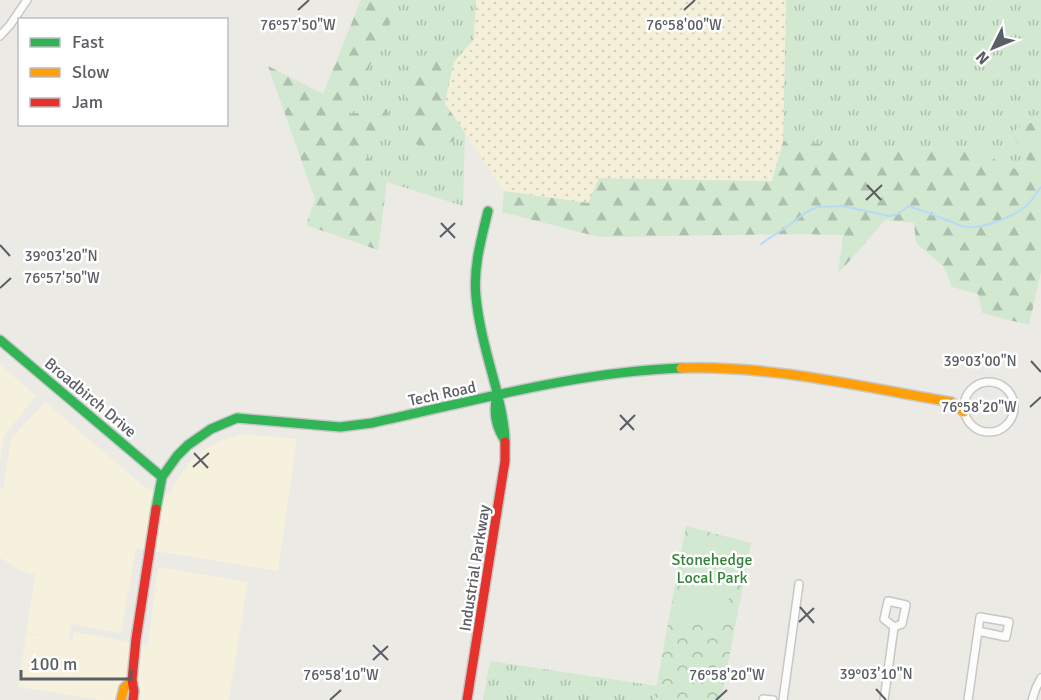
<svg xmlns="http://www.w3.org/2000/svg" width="1041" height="700" font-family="Signika,sans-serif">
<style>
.commercial{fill:#f6f1dd}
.grass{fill:url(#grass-tufts)}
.forest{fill:url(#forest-firs)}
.sand{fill:url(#sand-dots)}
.park{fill:url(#park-crowns)}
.pitch{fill:#d2e8d1}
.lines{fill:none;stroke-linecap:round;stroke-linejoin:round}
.stream{stroke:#b7daf7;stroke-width:2}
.street-casing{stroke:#c7c7c6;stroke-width:10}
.fast-casing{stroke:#c8c8c7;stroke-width:12}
.slow-casing{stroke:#c8c8c7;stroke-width:12}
.jam-casing{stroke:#c8c8c7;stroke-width:12}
.street{stroke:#fcfcfb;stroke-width:7}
.fast{stroke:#30b455;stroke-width:9}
.slow{stroke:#ff9f0a;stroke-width:9}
.jam{stroke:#e5322d;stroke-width:9}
.ticks{fill:none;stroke:#5b5e64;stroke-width:2}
.labels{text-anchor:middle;stroke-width:5;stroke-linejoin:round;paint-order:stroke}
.street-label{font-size:16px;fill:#5b5e64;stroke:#fff}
.park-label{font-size:16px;fill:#328339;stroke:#fff}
.ticks-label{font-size:15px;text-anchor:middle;fill:#5b5e64;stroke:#fff;stroke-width:5;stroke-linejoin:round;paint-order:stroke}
</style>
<defs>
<pattern id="grass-tufts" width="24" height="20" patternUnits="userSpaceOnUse" patternTransform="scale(1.5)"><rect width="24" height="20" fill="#d2e8d1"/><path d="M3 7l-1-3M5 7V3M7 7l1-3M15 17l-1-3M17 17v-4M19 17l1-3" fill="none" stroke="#adbfad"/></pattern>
<pattern id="forest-firs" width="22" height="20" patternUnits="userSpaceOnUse" patternTransform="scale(1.5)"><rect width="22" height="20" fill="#d2e8d1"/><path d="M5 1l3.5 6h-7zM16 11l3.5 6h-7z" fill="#adbfad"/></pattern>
<pattern id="sand-dots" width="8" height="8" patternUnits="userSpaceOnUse" patternTransform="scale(1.5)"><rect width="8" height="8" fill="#f4efd9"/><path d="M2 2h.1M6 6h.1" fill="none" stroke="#d3cfbd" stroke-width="1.8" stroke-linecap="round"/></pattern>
<pattern id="park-crowns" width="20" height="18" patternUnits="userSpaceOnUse" patternTransform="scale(1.5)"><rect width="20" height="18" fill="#d2e8d1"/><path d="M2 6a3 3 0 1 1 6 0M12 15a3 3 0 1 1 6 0" fill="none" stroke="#adbfad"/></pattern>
</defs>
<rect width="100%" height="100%" fill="#ebeae5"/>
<g class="commercial">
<polygon points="0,364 36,396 4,436 0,464"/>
<polygon points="45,402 146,488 170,495 176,481 190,462 205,449 223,440 243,434 297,439 278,571 136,548 121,633 72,624 69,641 72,641 74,632 148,645 158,567 248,582 229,700 101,700 18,687 26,634 46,637 26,632 35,575 22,571 0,558 0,489 3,489 11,439"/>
</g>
<g class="grass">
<polygon points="399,0 476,0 474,40 454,62 426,53 429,155 465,133 463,206 387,182 363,152 389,125 348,115"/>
<polygon points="786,0 1041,0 1041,122 1023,124 1033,169 1005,168 980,147 915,149 861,147 783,141"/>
<polygon points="490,661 657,686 654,700 483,700"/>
</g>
<g class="forest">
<polygon points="361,0 399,0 349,114 387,109 389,125 364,152 387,182 378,250 306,225 315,199 268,66 323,94"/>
<polygon points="426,53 454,62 445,103 465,133 429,156 409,137 406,88"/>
<polygon points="1041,122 1041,272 1029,325 982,313 978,294 952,287 944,267 916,243 914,223 885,220 838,274 843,235 798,234 599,237 502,212 504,191 588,202 599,178 771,181 783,141 861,147 915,149 980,147 1005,168 1032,169 1012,133 1023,124"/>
</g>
<polygon class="sand" points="476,0 786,0 783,141 772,181 599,178 588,203 504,191 445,103 454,62 474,39"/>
<polygon class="park" points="686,526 751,543 721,700 654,700"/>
<polygon class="pitch" points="693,533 740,542 723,629 676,620"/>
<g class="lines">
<path class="stream" d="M761 244 795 221 806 212 818 207 842 206 889 216 898 214 909 206 955 223C972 235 1011 218 1026 206 1032 201 1036 194 1041 187"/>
<defs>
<g id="street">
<polyline points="0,36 10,25 27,0"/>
<circle cx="989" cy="407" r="25"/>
<polygon points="888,601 906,605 902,624 894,627 884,619"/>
<polyline points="763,700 763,699 773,700"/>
<polyline points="783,700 799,584"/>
<polyline points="884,700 894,627"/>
<polyline points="968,700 980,617 1009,622 1006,637 978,631"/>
<polyline points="1032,700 1036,688 1041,678"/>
</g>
<g id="fast">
<path d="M488 211C481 240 473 268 476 297 479 328 488 358 496 388 500 406 505 423 505 442"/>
<polyline points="0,340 162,477"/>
<path d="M497 396C493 412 495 425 504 439"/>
<path d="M156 509 162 477 177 456 188 445 211 429 237 418 340 427 372 423C474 401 576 372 681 368"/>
</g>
<g id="slow">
<path d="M681 368C771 365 862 387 951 402L964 412"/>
<polyline points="121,700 124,688 132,680"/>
</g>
<g id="jam">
<polyline points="133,700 134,691 132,680 136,639 156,509"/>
<polyline points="467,700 505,461 505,442"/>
</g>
</defs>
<use href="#street" class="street-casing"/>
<use href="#fast" class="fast-casing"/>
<use href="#slow" class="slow-casing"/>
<use href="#jam" class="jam-casing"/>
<use href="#street" class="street"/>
<use href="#fast" class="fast"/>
<use href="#slow" class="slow"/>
<use href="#jam" class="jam"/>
</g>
<path class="ticks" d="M298 10 309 0M684 10 695 0M867 185 881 200M866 200 882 185M441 223 455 238M440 237 455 223M0 245 10 256M0 288 11 278M1031 361 1041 372M1030 407 1041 397M620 415 634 430M620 430 635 415M194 453 208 468M193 467 209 453M800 607 814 623M799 622 814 608M373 645 388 660M373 660 388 646M876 689 886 700M330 700 341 690M716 700 727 690"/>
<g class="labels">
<g class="street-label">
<text transform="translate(442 393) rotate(-12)" y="6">Tech Road</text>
<text transform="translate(91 397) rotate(40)" y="6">Broadbirch Drive</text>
<text transform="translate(474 568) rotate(-81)" y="6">Industrial Parkway</text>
</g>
<g class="park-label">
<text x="712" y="565">Stonehedge<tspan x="712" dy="18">Local Park</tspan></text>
</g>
</g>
<g class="ticks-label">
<text x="298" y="30">76°57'50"W</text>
<text x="684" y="30">76°58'00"W</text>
<text x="61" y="261">39°03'20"N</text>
<text x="62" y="283">76°57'50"W</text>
<text x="980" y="366">39°03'00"N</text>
<text x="979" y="412">76°58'20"W</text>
<text x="876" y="679">39°03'10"N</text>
<text x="341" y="680">76°58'10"W</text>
<text x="727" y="680">76°58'20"W</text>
</g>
<rect x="18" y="18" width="210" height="108" fill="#ffffff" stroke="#bdbfc1" stroke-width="1.5"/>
<rect x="30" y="38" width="30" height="9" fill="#30b455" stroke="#bdbfc1" stroke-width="1.5"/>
<text x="72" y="48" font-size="18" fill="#5b5e64">Fast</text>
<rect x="30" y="68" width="30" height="9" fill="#ff9f0a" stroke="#bdbfc1" stroke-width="1.5"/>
<text x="72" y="78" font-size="18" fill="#5b5e64">Slow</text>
<rect x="30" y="98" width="30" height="9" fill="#e5322d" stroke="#bdbfc1" stroke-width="1.5"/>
<text x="72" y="108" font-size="18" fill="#5b5e64">Jam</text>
<g transform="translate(993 48) rotate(227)" stroke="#ffffff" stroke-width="4.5" paint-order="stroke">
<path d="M0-4.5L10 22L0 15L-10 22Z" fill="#5b5e64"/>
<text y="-9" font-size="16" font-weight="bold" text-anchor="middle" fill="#5b5e64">N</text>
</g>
<path d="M21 670v9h110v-9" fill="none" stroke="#5b5e64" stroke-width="3"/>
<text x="30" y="670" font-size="18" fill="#5b5e64" stroke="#ffffff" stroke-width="4.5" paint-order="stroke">100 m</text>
</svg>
